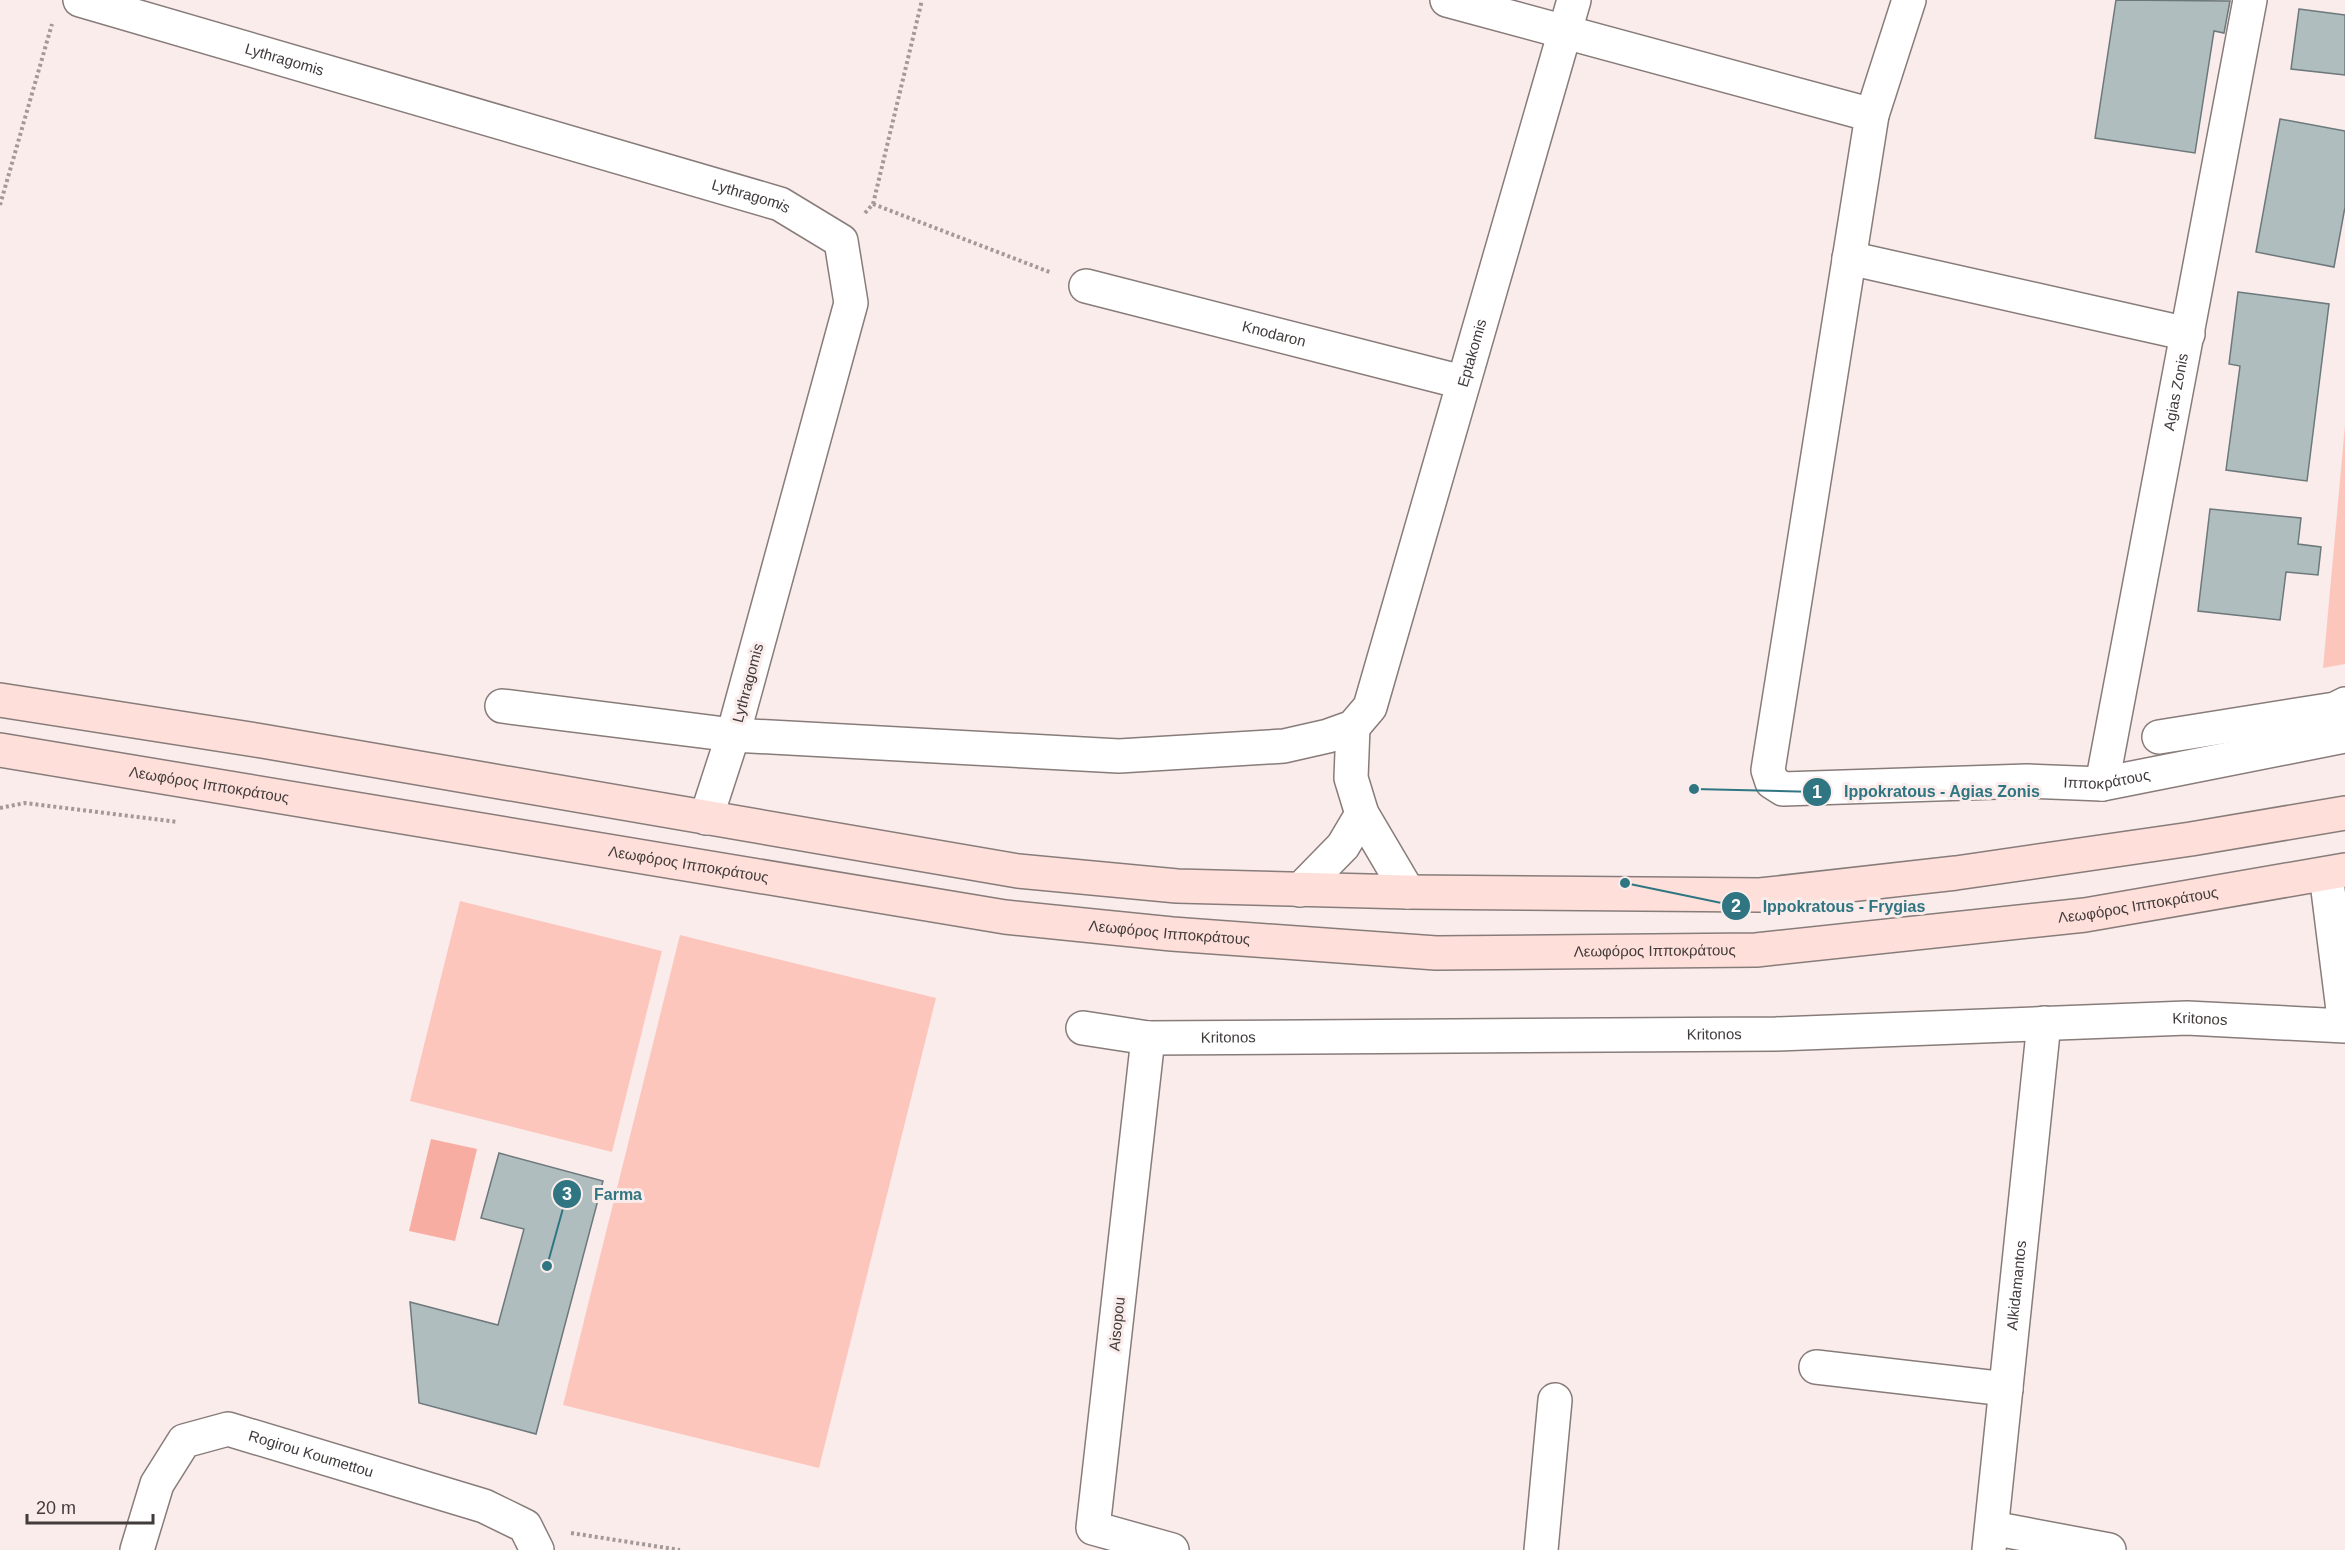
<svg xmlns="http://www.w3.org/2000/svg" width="2345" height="1550" font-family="Arial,sans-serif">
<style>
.green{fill:#fcc6bd}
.water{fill:#f8ada2}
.building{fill:#b0bdbf;stroke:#6c787b;stroke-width:1.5}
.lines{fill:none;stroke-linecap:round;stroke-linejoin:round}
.street-casing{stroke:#877c7a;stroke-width:36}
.secondary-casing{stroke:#877c7a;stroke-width:36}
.path{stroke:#a49998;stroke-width:4;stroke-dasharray:3 3;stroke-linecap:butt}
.street{stroke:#fff;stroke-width:33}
.secondary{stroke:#fedfda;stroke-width:33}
.labels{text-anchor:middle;stroke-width:6;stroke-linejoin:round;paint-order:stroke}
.street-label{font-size:15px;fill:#413b3b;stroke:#faecea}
.leader{fill:none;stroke:#2f7682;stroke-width:2}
.callout-dot{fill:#2f7682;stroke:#faecea;stroke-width:2}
.mark-label{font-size:18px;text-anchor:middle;font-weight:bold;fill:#fff}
.callout-label{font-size:16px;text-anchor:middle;font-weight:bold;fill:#2f7682;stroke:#faecea;stroke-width:6;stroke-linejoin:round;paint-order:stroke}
</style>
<rect width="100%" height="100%" fill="#faecea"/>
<g class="green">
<polygon points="2345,425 2345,664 2323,668"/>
<polygon points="460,901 662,951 612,1152 410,1101"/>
<polygon points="680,935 936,998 819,1468 563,1405"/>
</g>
<polygon class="water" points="431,1139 477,1149 455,1241 409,1231"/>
<g class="building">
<polygon points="2116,0 2230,1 2224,33 2214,31 2195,153 2095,138"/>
<polygon points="2299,9 2345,15 2345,75 2291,69"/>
<polygon points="2280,119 2345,131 2345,207 2334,267 2256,252"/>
<polygon points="2238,292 2329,304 2307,481 2226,470 2240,366 2229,364"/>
<polygon points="2210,509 2301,518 2298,544 2321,547 2318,575 2286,572 2280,620 2198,611"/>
<polygon points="499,1153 603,1181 536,1434 419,1403 410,1302 498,1325 524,1229 481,1218"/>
</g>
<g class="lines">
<defs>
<g id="street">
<path id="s1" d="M80 0 780 204 841 241 851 303 733 735 706 818"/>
<polyline points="1447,0 1872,115"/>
<path id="s2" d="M1909 0 1872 115 1768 770 1772 782 1783 789 2027 781 2102 784 2345 736"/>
<polyline points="1849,258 2188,334"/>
<path id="s3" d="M1086 286 1462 382"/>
<path id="s4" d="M502 706 733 735 1119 756 1284 746 1328 736 1353 727 1370 707 1574 0"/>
<polyline points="1353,727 1351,778 1362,814 1408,892"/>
<polyline points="2159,737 2335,709 2345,704"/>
<path id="s5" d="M2102 784 2250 0"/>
<polyline points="1300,890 1343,846 1362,814"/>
<path id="s6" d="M1083 1028 1148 1038 1776 1034 2187 1018 2345 1026 2326 874"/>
<polyline points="1148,1038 1093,1528 1172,1550"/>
<polyline points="1816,1367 2006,1389"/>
<polyline points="1992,1528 2109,1550"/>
<path id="s7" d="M137 1550 157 1484 184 1441 228 1429 484 1506 525 1526 537 1550"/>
<polyline points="1541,1550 1555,1400"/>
<path id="s8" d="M1989 1550 2044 1023"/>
</g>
<g id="secondary">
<polyline points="0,700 262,741 1018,871 1177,886 1408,892 1760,895 1956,873 2191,839 2345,813"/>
<path id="s9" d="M0 750 1005 917 1172 934 1436 953 1756 950 2085 915 2345 870"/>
</g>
</defs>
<use href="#street" class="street-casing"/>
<use href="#secondary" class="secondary-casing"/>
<g class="path">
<polyline points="873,204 1052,273"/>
<polyline points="0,205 52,24"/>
<polyline points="865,213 873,204 922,0"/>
<polyline points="0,808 25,803 178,822"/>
<polyline points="571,1533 680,1550"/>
</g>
<use href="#street" class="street"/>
<use href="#secondary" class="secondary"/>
</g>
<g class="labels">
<g class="street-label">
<text dy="5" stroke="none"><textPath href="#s1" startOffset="213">Lythragomis</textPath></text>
<text dy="5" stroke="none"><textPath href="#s1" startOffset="699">Lythragomis</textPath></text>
<text dy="5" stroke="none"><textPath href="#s3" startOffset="194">Knodaron</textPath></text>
<text dy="5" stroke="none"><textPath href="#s4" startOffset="1251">Eptakomis</textPath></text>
<text dy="5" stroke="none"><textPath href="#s5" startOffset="399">Agias Zonis</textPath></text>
<text transform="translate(748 683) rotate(-75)" y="5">Lythragomis</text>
<text dy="5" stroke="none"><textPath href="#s2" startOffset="1134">Ιπποκράτους</textPath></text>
<text dy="5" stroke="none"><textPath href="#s9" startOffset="212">Λεωφόρος Ιπποκράτους</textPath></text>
<text dy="5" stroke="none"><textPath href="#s9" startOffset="698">Λεωφόρος Ιπποκράτους</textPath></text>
<text dy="5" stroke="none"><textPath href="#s9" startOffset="2156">Λεωφόρος Ιπποκράτους</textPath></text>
<text dy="5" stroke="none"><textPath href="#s9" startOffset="1184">Λεωφόρος Ιπποκράτους</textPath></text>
<text dy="5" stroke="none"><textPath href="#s9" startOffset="1670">Λεωφόρος Ιπποκράτους</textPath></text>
<text dy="5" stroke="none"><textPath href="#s6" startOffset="1118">Kritonos</textPath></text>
<text dy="5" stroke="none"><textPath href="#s6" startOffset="632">Kritonos</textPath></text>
<text dy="5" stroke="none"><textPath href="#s6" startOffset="146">Kritonos</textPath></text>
<text dy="5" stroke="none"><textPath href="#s8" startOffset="266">Alkidamantos</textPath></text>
<text transform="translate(1117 1324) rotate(-84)" y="5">Aisopou</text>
<text dy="5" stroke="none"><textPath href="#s7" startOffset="252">Rogirou Koumettou</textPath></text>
</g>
</g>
<path class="leader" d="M1694 789L1817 792M1625 883L1736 906M547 1266L567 1194"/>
<g class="callout-dot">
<circle cx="1694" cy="789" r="6"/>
<circle cx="1625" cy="883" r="6"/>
<circle cx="547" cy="1266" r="6"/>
<circle cx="1817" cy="792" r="15"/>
<circle cx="1736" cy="906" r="15"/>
<circle cx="567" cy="1194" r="15"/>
</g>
<g class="mark-label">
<text x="1817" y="798">1</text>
<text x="1736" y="912">2</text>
<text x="567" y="1200">3</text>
</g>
<g class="callout-label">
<text x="1942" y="797">Ippokratous - Agias Zonis</text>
<text x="1844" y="912">Ippokratous - Frygias</text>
<text x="618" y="1200">Farma</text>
</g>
<path d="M27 1514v9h126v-9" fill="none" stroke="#413b3b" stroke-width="3"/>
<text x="36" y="1514" font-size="18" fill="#413b3b" stroke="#faecea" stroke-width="4.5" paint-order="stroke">20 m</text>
</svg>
